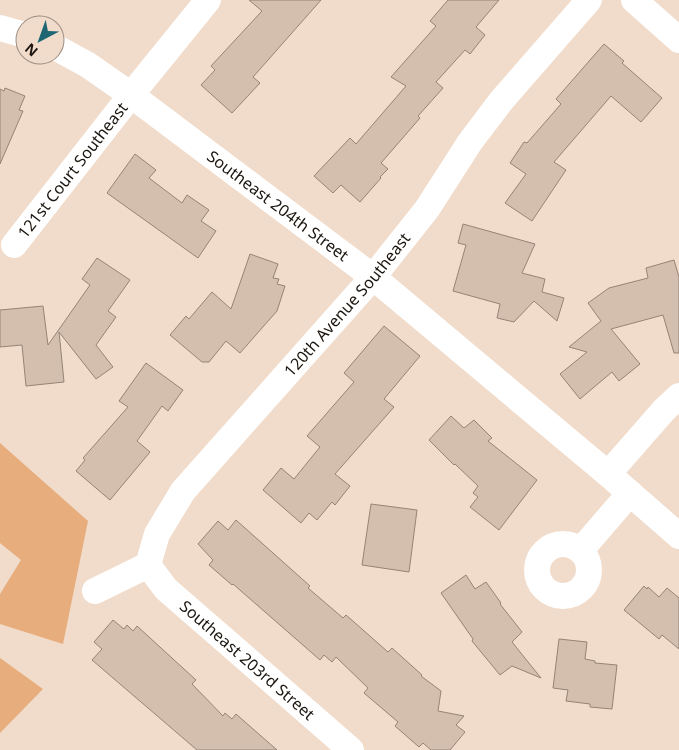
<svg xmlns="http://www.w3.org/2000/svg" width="679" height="750" font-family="'Noto Sans',sans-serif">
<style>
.green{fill:#e7ad7c}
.building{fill:#d4bfae;stroke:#978374}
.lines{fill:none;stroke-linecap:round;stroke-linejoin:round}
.street{stroke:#fff;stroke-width:26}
.labels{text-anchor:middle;stroke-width:4;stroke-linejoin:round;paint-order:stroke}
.street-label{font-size:16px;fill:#1c150f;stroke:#f1dccb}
</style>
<rect width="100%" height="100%" fill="#f1dccb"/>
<g class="green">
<polygon points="0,443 88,521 63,644 0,624 0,594 21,560 0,543"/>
<polygon points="0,658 43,689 0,733"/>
</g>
<g class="building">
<polygon points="249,0 321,0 253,77 260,83 232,113 201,85 215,70 211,66 262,11"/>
<polygon points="448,0 499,0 476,27 485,35 470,54 465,50 436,82 443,88 418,116 420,118 381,163 388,169 380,177 381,178 360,202 341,185 333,193 314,176 350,138 356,144 406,86 391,77 436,26 430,21"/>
<polygon points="604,44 624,61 622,63 662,98 641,122 611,96 554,162 566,170 532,221 505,203 526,174 510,163 524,142 527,143 561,104 556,99"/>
<polygon points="5,88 25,96 19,110 23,111 0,164 0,89 4,91"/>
<polygon points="135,154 156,170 149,178 182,203 187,195 209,210 201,221 216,231 198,258 107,193"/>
<polygon points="463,224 535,244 522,273 545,279 542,292 564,298 557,321 534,301 514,322 497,318 500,304 453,291 466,245 458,243"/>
<polygon points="250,254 278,264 273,278 279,279 277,284 285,286 277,311 240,353 226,341 209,362 202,362 170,335 186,316 189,319 212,292 231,309"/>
<polygon points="97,258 130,280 108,311 116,317 96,345 113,367 96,379 59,332 64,382 26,386 22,345 0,347 0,310 43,306 48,345 90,285 82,279"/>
<polygon points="674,260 679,277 679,353 674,353 663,315 611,329 640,364 619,381 612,372 580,399 560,374 587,352 569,347 601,321 588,303 609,288 648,278 646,268"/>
<polygon points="384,326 420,356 384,399 394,407 335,474 350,486 335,505 332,502 317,520 309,513 301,523 263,490 281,468 294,479 320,447 307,436 354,382 344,373"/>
<polygon points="146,363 183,390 168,411 162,406 137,441 150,452 110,500 76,471 85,460 83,458 128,407 119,401"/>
<polygon points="451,416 464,428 474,420 492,438 488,441 537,480 499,530 470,507 478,497 473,493 478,486 455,464 454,465 429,440"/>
<polygon points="371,504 417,510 409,572 362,565"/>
<polygon points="236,520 310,586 308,588 343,618 346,615 388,652 392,648 422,675 421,676 441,691 438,711 464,716 456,725 465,732 450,750 431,750 423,743 419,747 395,726 398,722 364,693 368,688 336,657 332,662 324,655 320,660 233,584 232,585 209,565 213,560 198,544 218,521 228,530"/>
<polygon points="466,575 475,589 486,582 501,603 500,604 522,632 512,642 541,678 512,666 500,675 472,641 473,639 441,593"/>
<polygon points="644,586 647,589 648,587 659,597 667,588 679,598 679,649 662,635 659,639 624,610"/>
<polygon points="113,620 124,629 127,625 133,631 137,626 196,680 192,684 223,716 225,713 232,719 236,714 277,750 197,750 92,660 102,649 94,642"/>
<polygon points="559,639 587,642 585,659 595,661 595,663 617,665 612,709 590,707 590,704 566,701 568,690 553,688"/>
</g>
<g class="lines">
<g class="street">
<polyline points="634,0 679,40"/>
<polyline points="0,28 25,35"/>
<path id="s1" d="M55 47 88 65 131 95 373 277 608 474 679 536"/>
<path id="s2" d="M14 245 131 95 208 0"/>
<polyline points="608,474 664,410 679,396"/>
<circle cx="563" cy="570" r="26"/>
<polyline points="581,550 630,493"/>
<path id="s3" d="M148 565 166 589 351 750"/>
<path id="s4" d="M95 591 148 565 157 534 183 491 373 277 427 209 470 142 501 101 589 0"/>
</g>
</g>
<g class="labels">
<g class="street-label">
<text dy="6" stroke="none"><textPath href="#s2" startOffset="95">121st Court Southeast</textPath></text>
<text dy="6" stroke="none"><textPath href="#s1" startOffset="274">Southeast 204th Street</textPath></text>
<text dy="6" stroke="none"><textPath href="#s4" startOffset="390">120th Avenue Southeast</textPath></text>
<text dy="6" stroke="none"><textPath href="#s3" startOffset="138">Southeast 203rd Street</textPath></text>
</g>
</g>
<g transform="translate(40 40) rotate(221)"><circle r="24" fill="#f1dccb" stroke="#9c8c80"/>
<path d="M0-4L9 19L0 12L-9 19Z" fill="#1d6672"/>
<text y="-8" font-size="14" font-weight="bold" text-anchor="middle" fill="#1c150f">N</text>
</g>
</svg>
